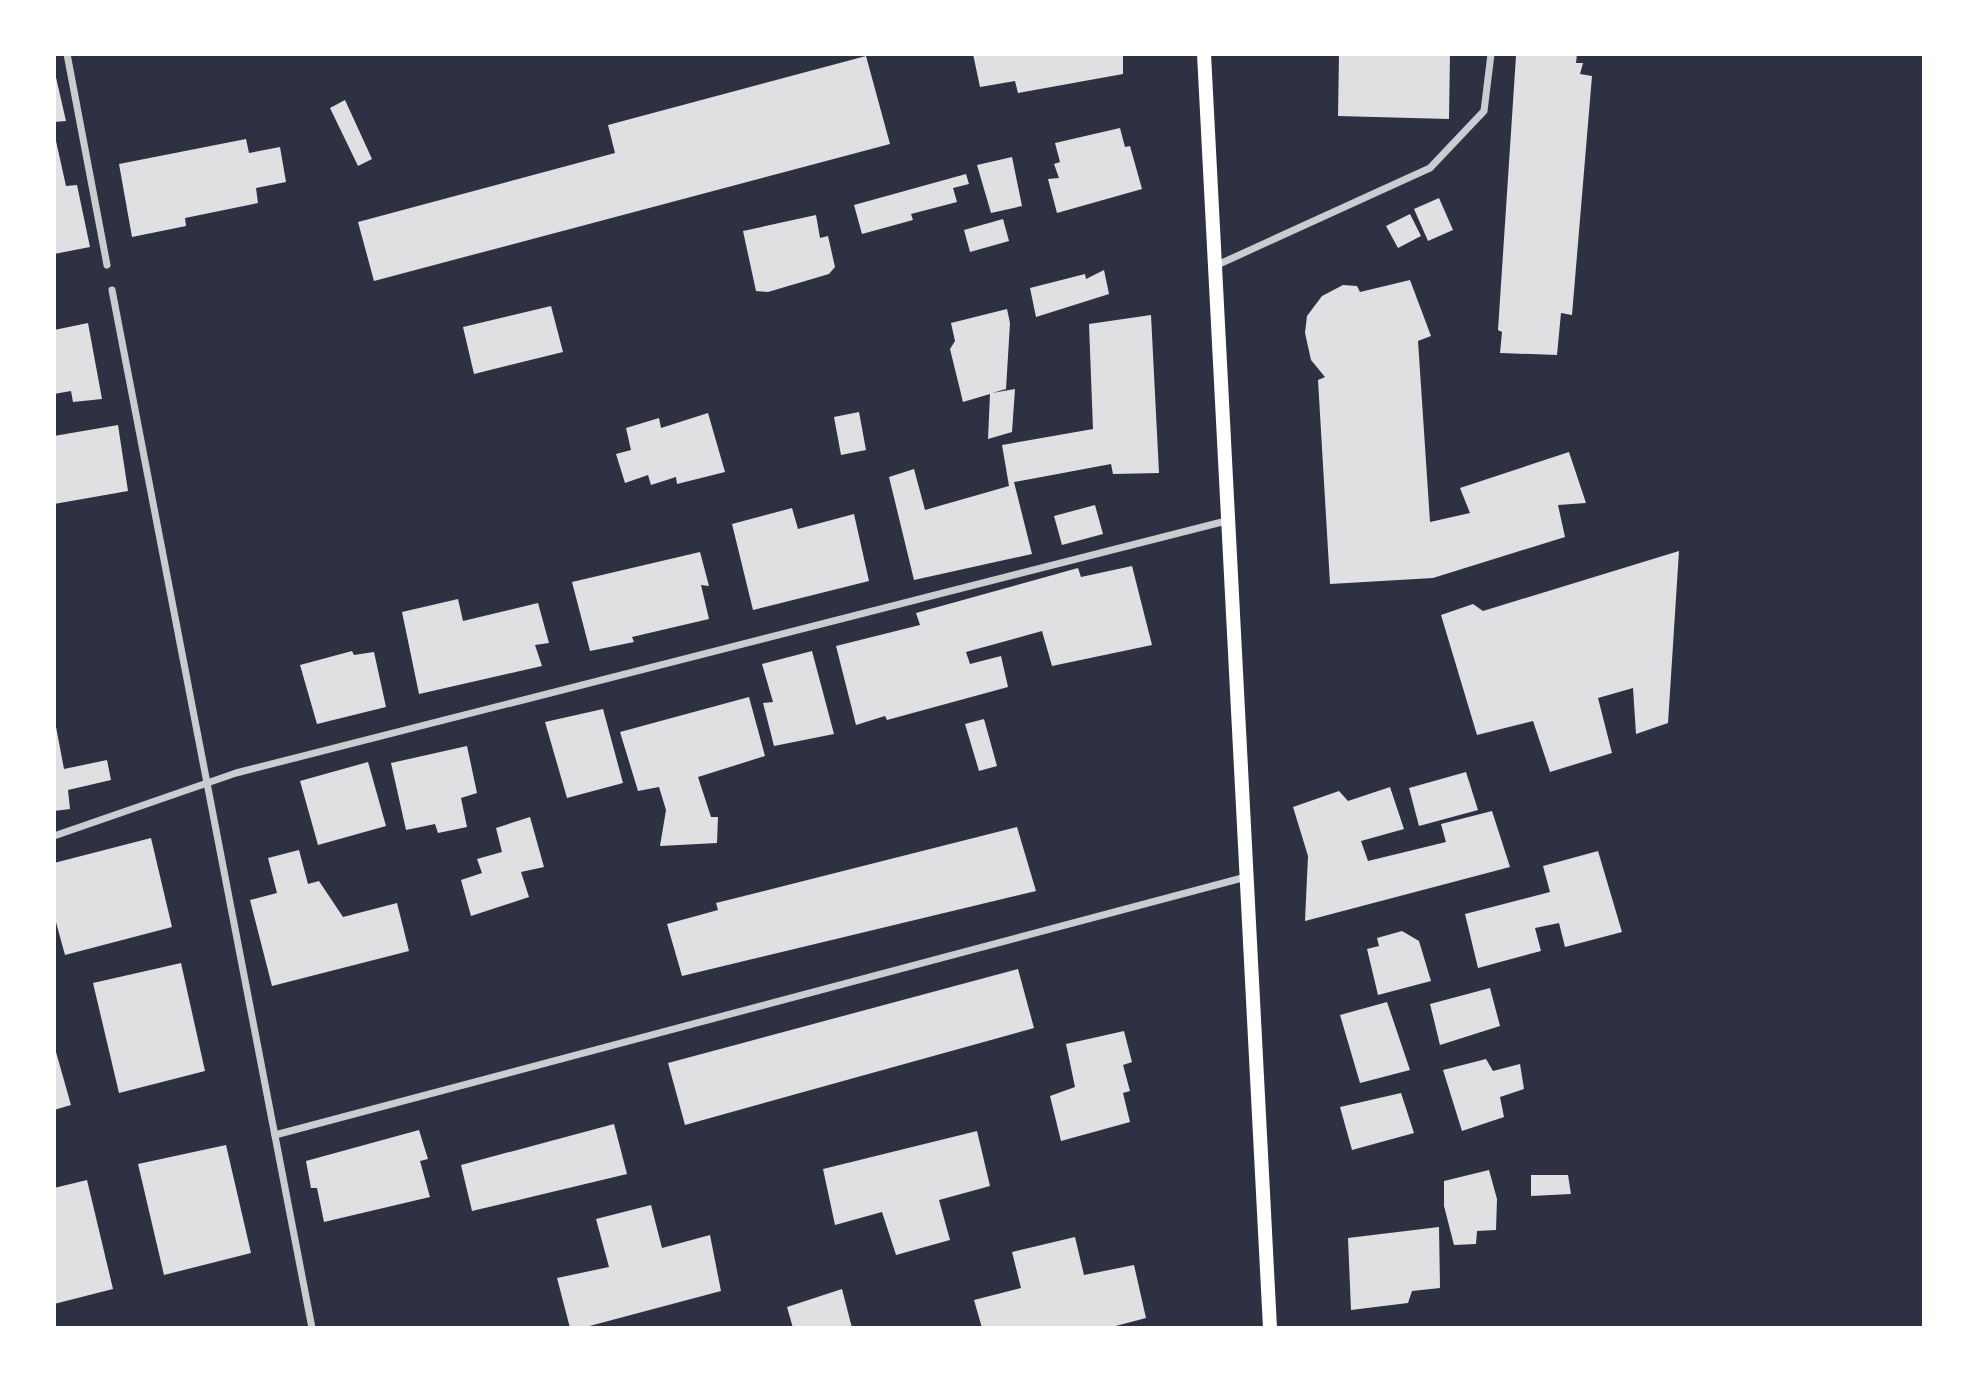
<svg xmlns="http://www.w3.org/2000/svg" width="1978" height="1382" font-family="'DejaVu Sans',sans-serif">
<style>
.building{fill:#e0e0e3}
.lines{fill:none;stroke-linecap:round;stroke-linejoin:round}
.minor{stroke:#caccd0;stroke-width:7}
.secondary{stroke:#fff;stroke-width:14}
</style>
<rect width="100%" height="100%" fill="#2d3142"/>
<g class="building">
<polygon points="973,54 1123,54 1123,74 1018,93 1015,81 980,87"/>
<polygon points="1339,54 1450,54 1449,119 1338,116"/>
<polygon points="1525,54 1577,54 1576,63 1583,63 1580,74 1592,76 1572,315 1561,313 1557,355 1500,353 1502,332 1498,330 1516,56"/>
<polygon points="866,56 890,144 374,281 358,222 615,153 608,125"/>
<polygon points="54,73 55,73 66,121 54,122"/>
<polygon points="345,100 372,159 358,166 330,108"/>
<polygon points="1120,128 1125,147 1130,146 1142,189 1057,213 1048,179 1059,178 1054,164 1060,162 1055,143"/>
<polygon points="54,132 66,186 77,185 90,247 54,254"/>
<polygon points="246,139 249,153 280,147 286,182 256,188 258,203 185,218 186,226 132,237 119,164"/>
<polygon points="1012,157 1022,206 991,213 977,165"/>
<polygon points="966,174 969,184 953,188 957,202 911,214 913,220 862,234 854,205"/>
<polygon points="1439,198 1453,230 1428,241 1414,209"/>
<polygon points="1410,214 1421,236 1398,248 1386,226"/>
<polygon points="816,215 820,238 828,236 835,267 829,274 768,292 756,291 743,231"/>
<polygon points="1003,219 1009,241 970,252 964,230"/>
<polygon points="1104,270 1109,294 1036,317 1030,288 1085,274 1086,279"/>
<polygon points="1410,280 1431,336 1418,341 1430,522 1470,513 1460,488 1569,452 1586,503 1558,505 1565,537 1433,578 1330,584 1318,380 1325,377 1311,360 1305,333 1307,316 1322,296 1343,285 1357,286 1360,292"/>
<polygon points="551,306 563,352 474,374 463,327"/>
<polygon points="1007,309 1010,323 1006,389 992,393 1015,389 1012,432 988,439 990,394 963,402 950,349 955,341 951,323"/>
<polygon points="1151,315 1159,473 1113,474 1111,464 1014,482 1032,554 914,580 889,477 914,469 925,510 1009,486 1002,445 1093,429 1089,324"/>
<polygon points="88,323 102,399 73,402 71,391 54,394 54,330"/>
<polygon points="859,412 866,450 841,455 834,417"/>
<polygon points="708,413 725,472 677,484 676,477 651,485 648,475 625,483 616,454 631,450 626,428 659,418 661,428"/>
<polygon points="118,425 128,491 54,504 54,436"/>
<polygon points="1095,505 1103,534 1062,545 1054,516"/>
<polygon points="792,508 798,529 854,514 869,581 753,610 732,524"/>
<polygon points="1679,551 1668,723 1636,734 1633,688 1598,698 1612,753 1550,772 1533,721 1477,735 1441,615 1473,604 1483,611"/>
<polygon points="700,552 709,586 701,585 709,619 632,637 634,642 590,651 572,582"/>
<polygon points="1132,566 1152,645 1052,666 1042,631 966,652 970,664 1001,656 1008,687 887,720 885,716 856,725 836,646 920,625 916,613 1078,568 1081,577"/>
<polygon points="458,599 463,621 538,603 549,643 535,645 542,666 419,694 402,612"/>
<polygon points="352,651 354,655 374,652 386,707 317,724 300,665"/>
<polygon points="812,651 834,734 774,746 763,703 773,702 762,664"/>
<polygon points="749,697 765,756 698,777 711,817 718,817 717,843 660,846 666,810 659,787 638,791 620,732"/>
<polygon points="603,709 623,783 567,798 545,722"/>
<polygon points="54,716 64,769 107,760 111,780 68,790 70,809 54,811"/>
<polygon points="984,719 997,766 979,771 965,724"/>
<polygon points="467,746 477,793 461,798 467,827 438,833 435,824 406,830 391,763"/>
<polygon points="368,762 386,826 318,845 300,781"/>
<polygon points="1466,772 1478,810 1419,826 1409,788"/>
<polygon points="1390,787 1404,829 1361,841 1368,861 1446,842 1441,824 1492,811 1510,867 1305,921 1308,856 1293,807 1339,791 1348,801"/>
<polygon points="530,817 544,867 521,872 529,897 471,916 461,880 482,873 477,859 502,852 496,828"/>
<polygon points="1017,827 1036,891 682,976 667,924 718,910 716,903"/>
<polygon points="151,838 172,927 65,955 54,915 54,863"/>
<polygon points="299,850 308,884 319,881 343,917 397,903 409,951 272,986 250,900 277,893 268,858"/>
<polygon points="1598,851 1622,932 1565,947 1559,923 1535,928 1541,951 1478,968 1465,914 1550,892 1543,866"/>
<polygon points="1402,931 1419,941 1431,981 1378,995 1367,949 1379,946 1377,938"/>
<polygon points="181,963 205,1071 119,1093 93,983"/>
<polygon points="1018,969 1034,1028 685,1125 668,1063"/>
<polygon points="1490,988 1500,1026 1440,1045 1430,1004"/>
<polygon points="1387,1002 1410,1070 1360,1083 1340,1015"/>
<polygon points="1124,1031 1132,1062 1123,1065 1130,1091 1123,1093 1130,1122 1061,1141 1050,1096 1075,1087 1066,1044"/>
<polygon points="54,1045 71,1105 54,1110"/>
<polygon points="1486,1059 1493,1071 1520,1064 1524,1089 1500,1097 1504,1117 1462,1131 1443,1070"/>
<polygon points="1401,1093 1414,1133 1352,1150 1340,1107"/>
<polygon points="614,1124 627,1174 472,1211 461,1165"/>
<polygon points="419,1130 428,1159 420,1161 430,1197 324,1222 317,1188 311,1188 306,1161"/>
<polygon points="977,1131 990,1186 939,1200 950,1240 896,1255 882,1212 835,1225 823,1169"/>
<polygon points="226,1145 251,1253 164,1275 138,1164"/>
<polygon points="1489,1170 1497,1199 1496,1230 1477,1231 1476,1244 1454,1245 1444,1206 1444,1181"/>
<polygon points="1531,1175 1568,1175 1571,1194 1531,1196"/>
<polygon points="87,1180 113,1289 54,1304 54,1188"/>
<polygon points="651,1205 662,1248 710,1235 721,1291 582,1328 570,1328 557,1278 609,1267 596,1219"/>
<polygon points="1439,1227 1440,1288 1412,1291 1408,1303 1351,1310 1348,1238"/>
<polygon points="1075,1237 1084,1275 1134,1265 1146,1318 1108,1328 982,1328 974,1300 1021,1288 1012,1252"/>
<polygon points="842,1289 852,1328 793,1328 787,1307"/>
</g>
<g class="lines">
<g class="minor">
<polyline points="67,54 107,265"/>
<polyline points="1215,266 1430,168 1484,111 1491,54"/>
<polyline points="112,290 312,1328"/>
<polyline points="54,836 236,773 1226,521"/>
<polyline points="275,1135 1246,877"/>
</g>
<polyline class="secondary" points="1204,54 1270,1328"/>
</g>
<rect width="1978" height="1382" fill="none" stroke="#ffffff" stroke-width="112"/>
</svg>
